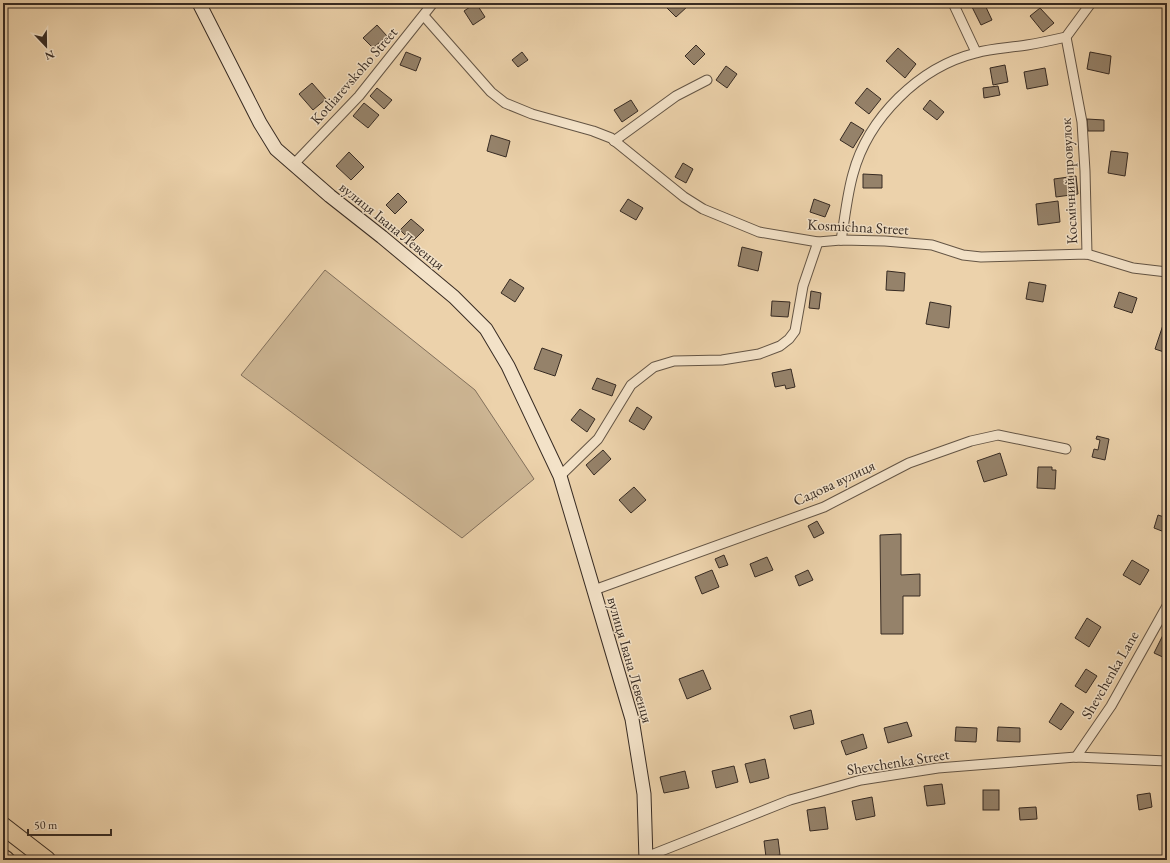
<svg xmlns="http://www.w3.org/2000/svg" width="1170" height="863" font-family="'EB Garamond',serif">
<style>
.green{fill:#cdb694;stroke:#82705c}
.building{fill:#95826a;stroke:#372b23}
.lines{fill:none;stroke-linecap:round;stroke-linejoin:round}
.street-casing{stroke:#645545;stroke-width:11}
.secondary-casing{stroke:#372b23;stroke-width:15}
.highway-casing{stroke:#372b23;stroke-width:19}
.street{stroke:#f3e2c8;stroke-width:9}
.secondary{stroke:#f3e2c8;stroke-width:13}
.highway{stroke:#ecd2ab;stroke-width:17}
.labels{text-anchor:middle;stroke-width:3;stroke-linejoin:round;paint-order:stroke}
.street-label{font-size:15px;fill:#372b23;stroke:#f3e2c8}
</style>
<rect width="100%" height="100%" fill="#ecd2ab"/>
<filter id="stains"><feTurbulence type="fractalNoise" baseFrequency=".005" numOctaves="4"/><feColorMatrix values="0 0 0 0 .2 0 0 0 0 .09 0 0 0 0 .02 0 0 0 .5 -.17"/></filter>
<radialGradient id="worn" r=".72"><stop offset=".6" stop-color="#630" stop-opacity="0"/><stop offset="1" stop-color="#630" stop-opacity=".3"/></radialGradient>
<polygon class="green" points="325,270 475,390 534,479 462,538 241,375"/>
<g class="building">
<polygon points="476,3 485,17 473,25 464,11"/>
<polygon points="673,3 685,3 688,6 676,17 667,8"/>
<polygon points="981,3 984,3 992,20 981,25 972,7"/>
<polygon points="1040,8 1054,23 1043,32 1030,16"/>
<polygon points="377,25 387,36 373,48 363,38"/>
<polygon points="696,45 705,54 694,65 685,56"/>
<polygon points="898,48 916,64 905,78 886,61"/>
<polygon points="406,52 421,58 416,71 400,65"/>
<polygon points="522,52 528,60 518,67 512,60"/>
<polygon points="1090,52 1111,56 1109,74 1087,69"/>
<polygon points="1005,65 1008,82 993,85 990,68"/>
<polygon points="726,66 737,74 727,88 716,80"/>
<polygon points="1045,68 1048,85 1027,89 1024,72"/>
<polygon points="312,83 326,99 313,110 299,94"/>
<polygon points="998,86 1000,95 984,98 983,88"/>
<polygon points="377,88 392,100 384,109 370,96"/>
<polygon points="867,88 881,99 869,114 855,103"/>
<polygon points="631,100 638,111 622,122 614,110"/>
<polygon points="930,100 944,112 937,120 923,109"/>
<polygon points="364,103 379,115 368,128 353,116"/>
<polygon points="1087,119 1104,120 1104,131 1088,131"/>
<polygon points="851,122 864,130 853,148 840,140"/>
<polygon points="491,135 510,141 506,157 487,151"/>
<polygon points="1111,151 1128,153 1125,176 1108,173"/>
<polygon points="349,152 364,167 351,180 336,166"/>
<polygon points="683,163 693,169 686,183 675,177"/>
<polygon points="863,174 882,175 882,188 863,188"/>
<polygon points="1076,176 1078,194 1056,197 1054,179"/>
<polygon points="398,193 407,202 395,214 386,205"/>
<polygon points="628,199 643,208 636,220 620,211"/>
<polygon points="814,199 830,205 825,217 810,212"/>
<polygon points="1058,201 1060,222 1038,225 1036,204"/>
<polygon points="411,219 424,230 412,242 400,230"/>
<polygon points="742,247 762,252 758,271 738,266"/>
<polygon points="887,271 905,273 904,291 886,290"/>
<polygon points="510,279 524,288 515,302 501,293"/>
<polygon points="1029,282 1046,285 1043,302 1026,299"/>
<polygon points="811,291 821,293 819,309 809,308"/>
<polygon points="1119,292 1137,298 1132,313 1114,307"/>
<polygon points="772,301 790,302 788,317 771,316"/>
<polygon points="930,302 951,306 949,328 926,324"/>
<polygon points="1163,325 1167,326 1167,353 1155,349"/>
<polygon points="542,348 562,355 555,376 534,369"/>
<polygon points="791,369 795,387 786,389 785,385 775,387 772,373"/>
<polygon points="597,378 616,385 612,396 592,389"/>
<polygon points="637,407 652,417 644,430 629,421"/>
<polygon points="580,409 595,419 587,432 571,420"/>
<polygon points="1097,436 1109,439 1105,460 1092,457 1094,449 1098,450 1100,440 1096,439"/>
<polygon points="603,450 611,459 594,475 586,465"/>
<polygon points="1000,453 1007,475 984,482 977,461"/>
<polygon points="1038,467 1052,467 1052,470 1056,470 1055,489 1037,488"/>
<polygon points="634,487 646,500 631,513 619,500"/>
<polygon points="1158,515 1167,518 1167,533 1154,528"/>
<polygon points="817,521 824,533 814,538 808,526"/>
<polygon points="901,534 901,575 920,574 920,596 903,596 903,634 881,634 880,535"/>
<polygon points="724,555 728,565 719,568 715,559"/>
<polygon points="767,557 773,570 755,577 750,564"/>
<polygon points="1132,560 1149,570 1140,585 1123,575"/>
<polygon points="712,570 719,587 702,594 695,577"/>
<polygon points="808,570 813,580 799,586 795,576"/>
<polygon points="1087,618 1101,627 1089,647 1075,638"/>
<polygon points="1163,635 1167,637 1167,659 1154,653"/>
<polygon points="1086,669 1097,676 1086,693 1075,686"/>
<polygon points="703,670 711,689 687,699 679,679"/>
<polygon points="1061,703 1074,712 1061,730 1049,722"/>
<polygon points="811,710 814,724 794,729 790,716"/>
<polygon points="907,722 912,736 888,743 884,728"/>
<polygon points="956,727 977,728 976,742 955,741"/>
<polygon points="998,727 1020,728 1020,742 997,741"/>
<polygon points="863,734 867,748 846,755 841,741"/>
<polygon points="765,759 769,778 750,783 745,764"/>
<polygon points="734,766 738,782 716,788 712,771"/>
<polygon points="685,771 689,788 664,793 660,777"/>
<polygon points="942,784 945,804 927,806 924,786"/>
<rect x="983" y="790" width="16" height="20"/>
<polygon points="1150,793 1152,807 1139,810 1137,795"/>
<polygon points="872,797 875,816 856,820 852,801"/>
<polygon points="825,807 828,829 810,831 807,810"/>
<polygon points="1036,807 1037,819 1020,820 1019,808"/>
<polygon points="778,839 780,855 766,857 764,841"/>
</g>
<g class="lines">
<defs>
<g id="street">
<polyline points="953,3 976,52"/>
<polyline points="424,16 491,92 505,103 532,114 593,131 611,138 684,197 703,209 759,232 818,242 841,240 885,241 932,245 963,255 981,257 1087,254 1133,268 1167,272"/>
<polyline points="1066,37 1082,122 1085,171 1087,254"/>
<polyline points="614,141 676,96 707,80"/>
<polyline points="293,165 359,96 433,3"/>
<path d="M841 240C845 218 847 195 853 174 868 118 919 67 976 53 992 48 1010 48 1027 45 1040 43 1053 40 1066 37L1091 3"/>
<polyline points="560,476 598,439 631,385 654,367 674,361 722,360 759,354 780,346 789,339 795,331 803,286 818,242"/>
<polyline points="594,590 824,507 909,463 971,441 998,435 1066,449"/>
<polyline points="1076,757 1111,706 1167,606"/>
<polyline points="646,857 790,800 861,780 938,768 1076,757 1167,761"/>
</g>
<polyline id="secondary" points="199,3 260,123 276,149 330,196 382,237 454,297 486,329 508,366 560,476 632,719 644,794 646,860"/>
<g id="highway">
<polyline points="3,826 47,860"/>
<polyline points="3,858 6,860"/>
</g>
</defs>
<use href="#street" class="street-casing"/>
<use href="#secondary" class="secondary-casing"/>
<use href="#highway" class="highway-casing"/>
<use href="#street" class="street"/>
<use href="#secondary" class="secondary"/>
<use href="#highway" class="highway"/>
</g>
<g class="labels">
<g class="street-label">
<text transform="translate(354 76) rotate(-49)" y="5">Kotliarevskoho Street</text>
<text transform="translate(1069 181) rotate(-93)" y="5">Космічний провулок</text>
<text transform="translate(392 226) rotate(39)" y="5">вулиця Івана Левенця</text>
<text transform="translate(858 227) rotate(3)" y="5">Kosmichna Street</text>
<text transform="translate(834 483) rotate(-25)" y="5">Садова вулиця</text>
<text transform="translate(630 660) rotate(74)" y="5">вулиця Івана Левенця</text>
<text transform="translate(1110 675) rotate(-60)" y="5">Shevchenka Lane</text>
<text transform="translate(898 762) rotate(-9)" y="5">Shevchenka Street</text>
</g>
</g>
<rect width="1170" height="863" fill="none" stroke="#ecd2ab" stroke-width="16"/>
<rect x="4" y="4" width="1162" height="855" fill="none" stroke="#372b23" stroke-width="2"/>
<rect x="8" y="8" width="1154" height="847" fill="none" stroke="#372b23"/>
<g transform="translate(46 46) rotate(158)" stroke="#f3e2c8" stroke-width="3" paint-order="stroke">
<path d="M0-3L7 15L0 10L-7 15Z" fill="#372b23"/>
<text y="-6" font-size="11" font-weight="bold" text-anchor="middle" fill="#372b23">N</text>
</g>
<path d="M28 829v6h83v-6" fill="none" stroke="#372b23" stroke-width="2"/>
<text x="34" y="829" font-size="12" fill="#372b23" stroke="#f3e2c8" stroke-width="3" paint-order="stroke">50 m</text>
<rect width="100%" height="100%" filter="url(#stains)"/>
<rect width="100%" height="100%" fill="url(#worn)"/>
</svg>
